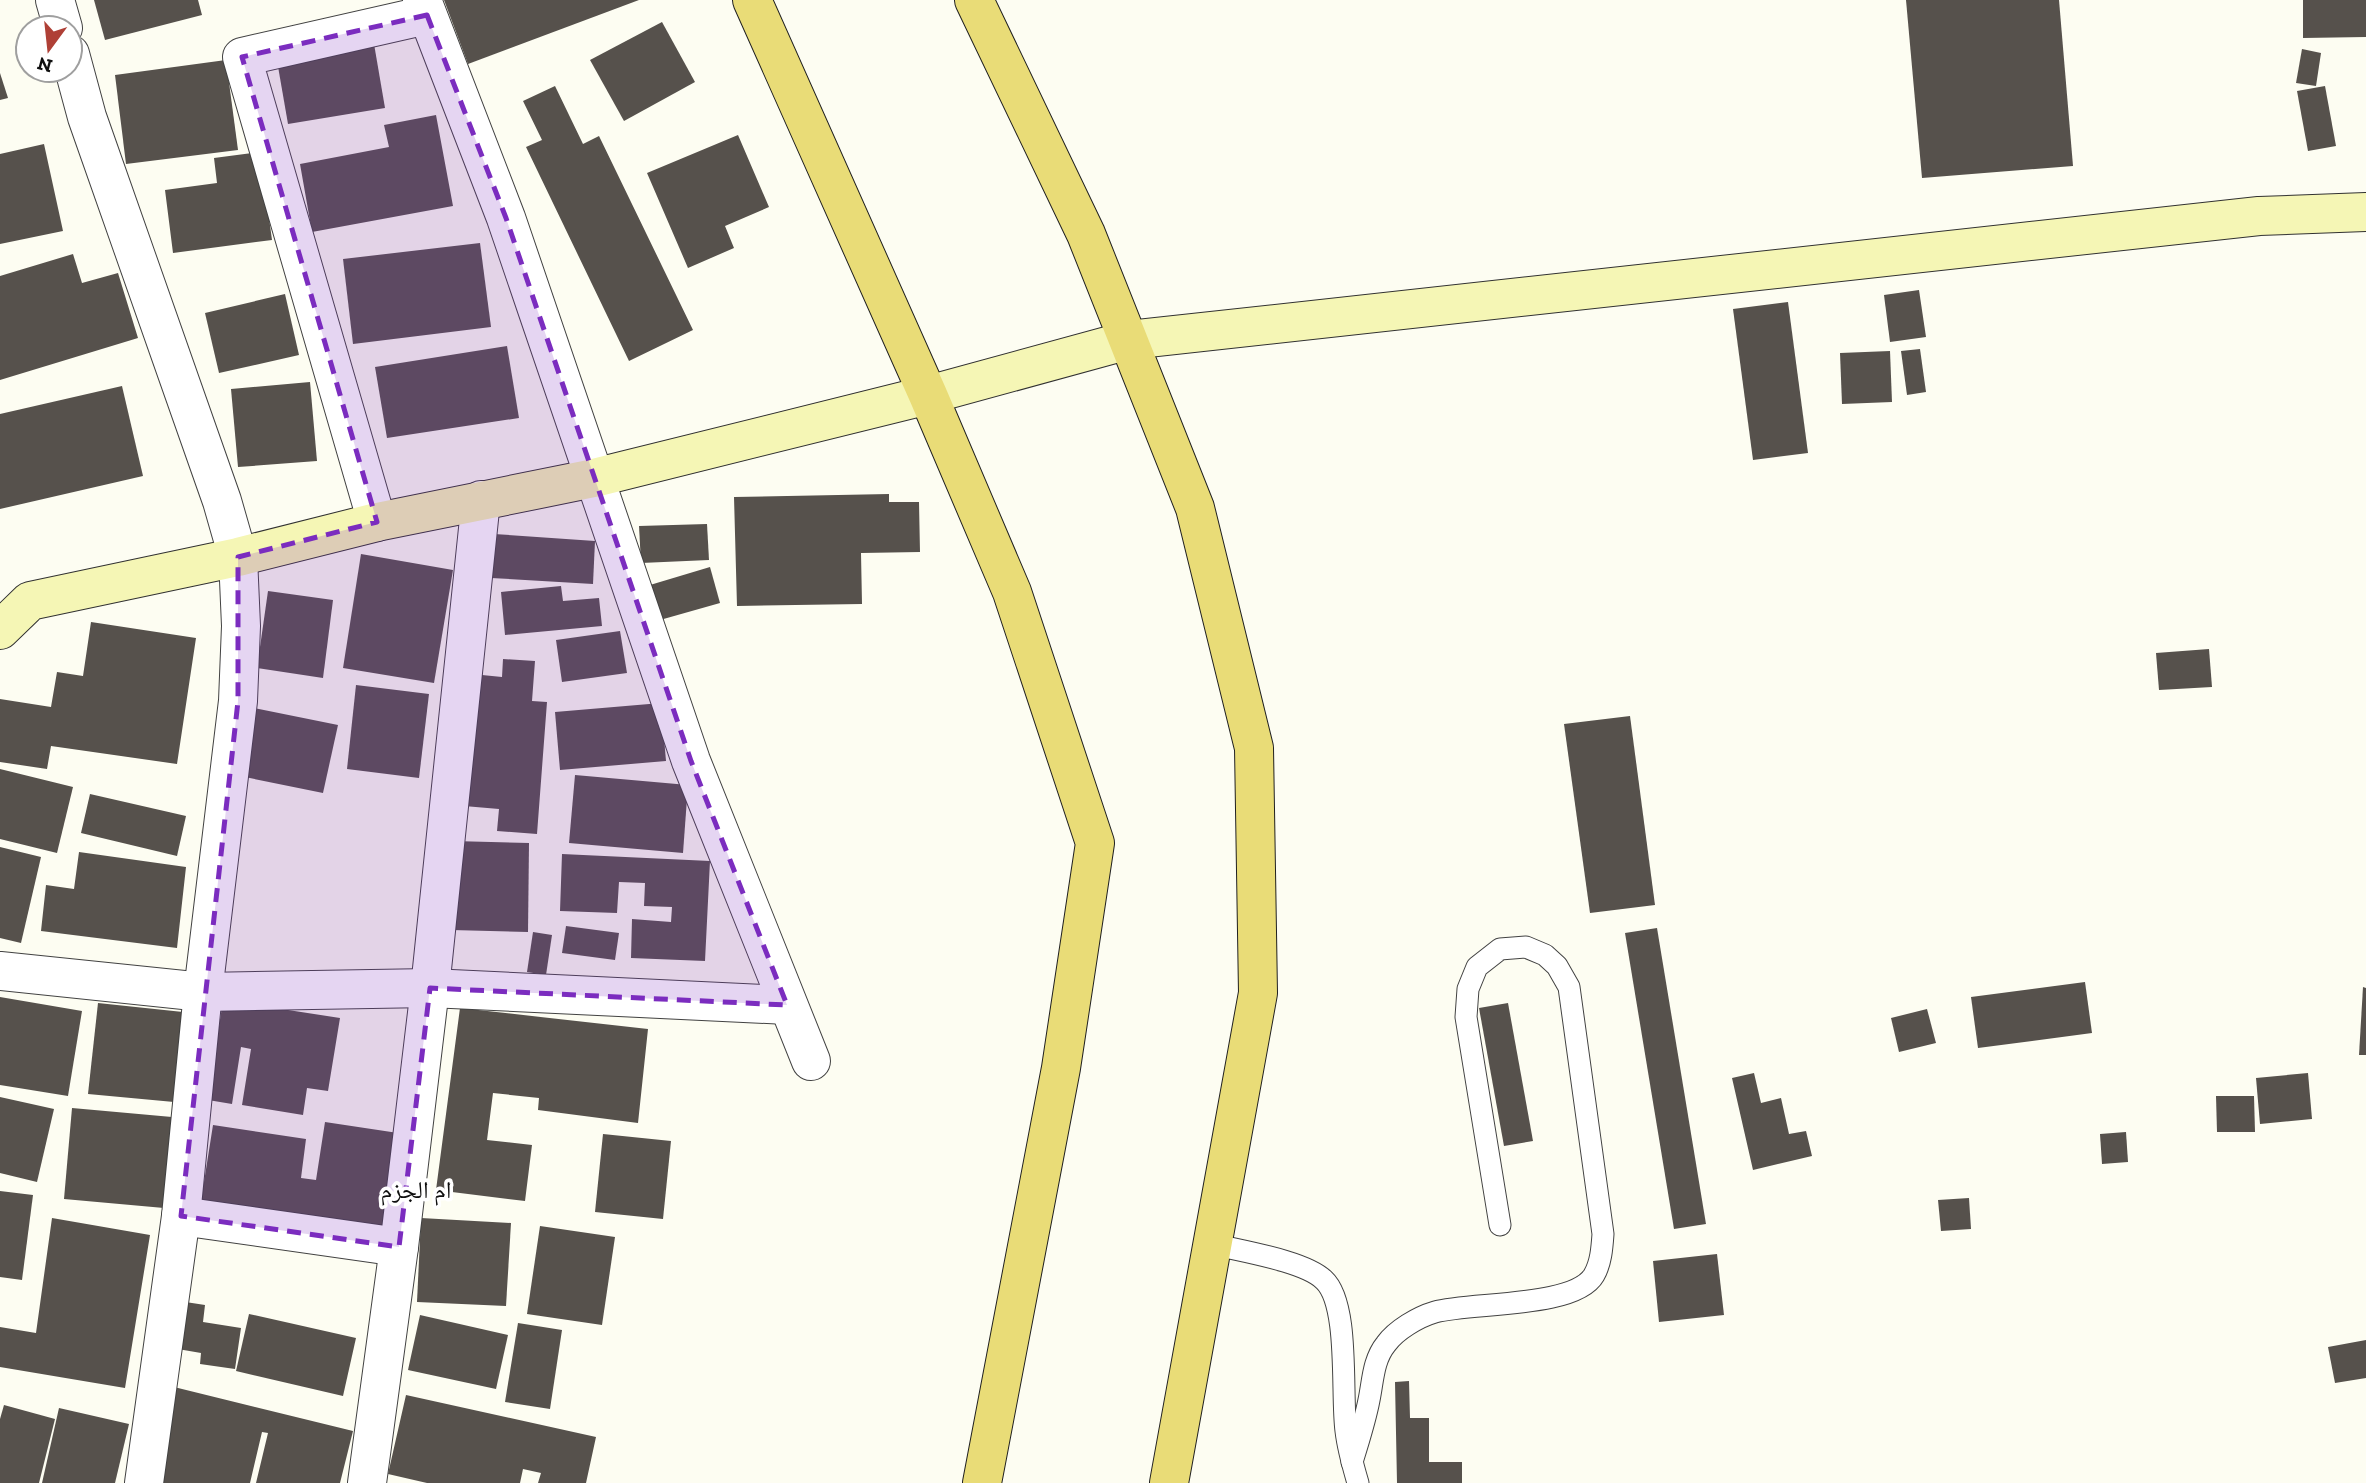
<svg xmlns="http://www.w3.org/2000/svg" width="2366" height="1483" font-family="'Zilla Slab','Noto Naskh Arabic',serif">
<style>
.building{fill:#56514c}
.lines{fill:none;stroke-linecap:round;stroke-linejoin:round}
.lane-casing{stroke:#424242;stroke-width:23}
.street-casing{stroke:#424242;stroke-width:40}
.secondary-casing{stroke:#313131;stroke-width:40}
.primary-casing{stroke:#202020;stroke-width:40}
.lane{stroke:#fff;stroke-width:21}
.street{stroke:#fff;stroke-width:38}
.secondary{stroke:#f5f6b5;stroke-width:38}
.primary{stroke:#e9dc77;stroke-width:38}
.marked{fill:#7b2cbf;fill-opacity:0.2;stroke:#7b2cbf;stroke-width:5;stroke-dasharray:14 9;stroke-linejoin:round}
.labels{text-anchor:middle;stroke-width:7;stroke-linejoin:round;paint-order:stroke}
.neighbourhood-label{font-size:24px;fill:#0f0f0f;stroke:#fff}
</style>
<rect width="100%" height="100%" fill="#fdfdf2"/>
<g class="building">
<polygon points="94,0 198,0 202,15 105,40"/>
<polygon points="444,0 639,0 468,64"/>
<polygon points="1906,0 2059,0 2073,166 1922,178"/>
<polygon points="2303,0 2366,0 2366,37 2303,38"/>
<polygon points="662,22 695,82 624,121 590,60"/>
<polygon points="373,38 385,108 288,124 276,55"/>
<polygon points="2302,49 2321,53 2316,86 2296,83"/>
<polygon points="226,60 238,150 126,164 115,75"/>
<polygon points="0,73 8,98 0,100"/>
<polygon points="555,86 583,144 599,136 693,330 629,361 526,147 542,140 523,101"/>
<polygon points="2325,86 2336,146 2308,151 2297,91"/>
<polygon points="436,115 453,206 312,232 300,164 389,147 384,125"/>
<polygon points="738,135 769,207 725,226 734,248 688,268 647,173"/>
<polygon points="44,144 63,231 0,244 0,154"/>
<polygon points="260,152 272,240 173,253 165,190 217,183 214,158"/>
<polygon points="480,243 491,327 353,344 343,259"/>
<polygon points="73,254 82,283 118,273 138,338 0,380 0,276"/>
<polygon points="1919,290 1926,337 1890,342 1884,295"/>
<polygon points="285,294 299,355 219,373 205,313"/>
<polygon points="1788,302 1808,453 1753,460 1733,309"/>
<polygon points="507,346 519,418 387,438 375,367"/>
<polygon points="1920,349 1926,392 1907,395 1901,351"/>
<polygon points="1890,351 1892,402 1842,404 1840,353"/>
<polygon points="310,382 317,461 238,467 231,389"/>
<polygon points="122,386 143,476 0,509 0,414"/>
<polygon points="889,494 889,502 919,502 920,552 861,553 862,604 737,606 734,497"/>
<polygon points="707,524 709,560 641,563 639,526"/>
<polygon points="494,534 595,541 593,584 491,578"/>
<polygon points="361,554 453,570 434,683 343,668"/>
<polygon points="710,567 720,603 660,620 650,585"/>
<polygon points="561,586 563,601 599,598 602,626 505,635 501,592"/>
<polygon points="268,591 333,600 323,678 257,668"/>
<polygon points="91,622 196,638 177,764 51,746 47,769 0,762 0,699 51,707 57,672 83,676"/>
<polygon points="620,631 627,673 562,682 556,640"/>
<polygon points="2209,649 2212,687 2159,690 2156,653"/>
<polygon points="503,659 535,661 532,701 547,702 537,834 497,831 499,809 464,806 472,674 502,677"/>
<polygon points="356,685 429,694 419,778 347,769"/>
<polygon points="661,703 666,761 560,770 555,712"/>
<polygon points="249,707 338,725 323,793 235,775"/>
<polygon points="1630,716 1655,905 1590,913 1564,724"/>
<polygon points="0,769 73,787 57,853 0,839"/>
<polygon points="575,775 688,785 683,853 569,843"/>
<polygon points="90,794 186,816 177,856 81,833"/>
<polygon points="453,841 529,843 528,932 451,930"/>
<polygon points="0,847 41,857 21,943 0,938"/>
<polygon points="79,852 186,867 177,948 41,931 46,885 74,889"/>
<polygon points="562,854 710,861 705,961 631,958 632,919 671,922 672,907 644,906 645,883 619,882 617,913 560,911"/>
<polygon points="566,926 619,933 615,960 562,953"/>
<polygon points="1657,928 1706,1224 1674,1229 1625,933"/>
<polygon points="533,932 552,935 546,975 527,972"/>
<polygon points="2085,982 2092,1033 1978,1048 1971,997"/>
<polygon points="2363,987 2366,988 2366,1055 2359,1055"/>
<polygon points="0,997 82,1011 68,1096 0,1085"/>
<polygon points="223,1000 340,1018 328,1091 307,1088 303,1115 242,1105 251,1049 241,1047 232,1104 208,1100"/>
<polygon points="98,1003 183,1012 174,1102 88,1094"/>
<polygon points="1508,1003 1533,1141 1504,1146 1479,1008"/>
<polygon points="460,1008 648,1029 638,1123 538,1110 539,1098 493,1093 487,1140 532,1145 525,1201 436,1190"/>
<polygon points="1927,1009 1936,1043 1899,1052 1891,1018"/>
<polygon points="1754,1073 1761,1103 1781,1098 1789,1134 1806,1131 1812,1156 1753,1170 1732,1078"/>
<polygon points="2308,1073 2312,1119 2260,1124 2256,1078"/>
<polygon points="2216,1096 2254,1096 2255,1132 2217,1132"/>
<polygon points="0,1097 54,1109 37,1182 0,1173"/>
<polygon points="72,1108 172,1117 164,1208 64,1199"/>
<polygon points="325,1122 398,1133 384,1228 201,1201 213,1125 306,1139 301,1178 316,1180"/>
<polygon points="2126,1132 2128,1162 2102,1164 2100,1134"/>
<polygon points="603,1134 671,1141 663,1219 595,1212"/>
<polygon points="0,1191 33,1195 22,1280 0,1277"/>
<polygon points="1969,1198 1971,1229 1941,1231 1938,1200"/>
<polygon points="52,1218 150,1235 125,1388 0,1367 0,1327 36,1333"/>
<polygon points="421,1218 511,1223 506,1306 417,1302"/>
<polygon points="540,1226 615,1237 602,1325 527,1314"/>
<polygon points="1717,1254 1724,1315 1659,1322 1653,1261"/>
<polygon points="179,1301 205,1305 203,1322 241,1328 235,1369 200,1364 201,1353 172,1348"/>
<polygon points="249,1314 356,1338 343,1396 236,1371"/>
<polygon points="420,1315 508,1335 496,1389 408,1370"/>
<polygon points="518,1323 562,1330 550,1409 505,1402"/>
<polygon points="2366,1340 2366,1378 2335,1383 2328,1347"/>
<polygon points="1409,1381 1410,1418 1429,1418 1429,1462 1462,1462 1462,1483 1397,1483 1395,1382"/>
<polygon points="174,1387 353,1431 340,1483 256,1483 268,1433 262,1432 250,1483 150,1483"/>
<polygon points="406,1395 596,1437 586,1483 538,1483 541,1473 523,1469 520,1483 427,1483 388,1474"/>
<polygon points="4,1405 55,1419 39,1483 0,1483 0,1419"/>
<polygon points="59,1408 129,1424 115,1483 42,1483"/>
</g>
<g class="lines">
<defs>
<g id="lane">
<path d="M1212 1244C1240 1251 1305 1261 1324 1280 1350 1304 1341 1395 1346 1431 1348 1448 1353 1466 1358 1483"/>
<path d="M1352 1462C1358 1442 1365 1421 1369 1400 1373 1381 1373 1360 1386 1344 1396 1330 1418 1317 1435 1312 1471 1302 1575 1308 1594 1275 1601 1263 1602 1248 1603 1234L1569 987 1557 966 1545 955 1526 947 1500 949 1477 967 1468 989 1466 1017 1500 1225"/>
</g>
<g id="street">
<polyline points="55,0 63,28"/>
<polyline points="422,0 506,218 691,761 811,1061"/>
<polyline points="70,54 87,117 222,501 238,557 241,626 238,701 203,992 181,1216 144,1483"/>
<polyline points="377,522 242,57 427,15"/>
<polyline points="0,971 203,992 430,988 787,1005"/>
<polyline points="181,1216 399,1247"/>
<polyline points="367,1483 399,1247 430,988 481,500"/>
</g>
<polyline id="secondary" points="0,630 30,601 238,557 377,522 594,478 928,395 1129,340 2259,216 2366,212"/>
<g id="primary">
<polyline points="752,0 928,395 1012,592 1095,843 1061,1068 982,1483"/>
<polyline points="974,0 1086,234 1195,508 1254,748 1258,993 1169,1483"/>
</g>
</defs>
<use href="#lane" class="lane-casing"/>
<use href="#street" class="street-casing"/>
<use href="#secondary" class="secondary-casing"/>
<use href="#primary" class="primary-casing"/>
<use href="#lane" class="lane"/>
<use href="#street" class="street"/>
<use href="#secondary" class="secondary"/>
<use href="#primary" class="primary"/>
</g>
<path class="marked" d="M427 15 506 218 691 761 787 1005 430 988 399 1247 181 1216 238 701V557L377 522 242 57Z"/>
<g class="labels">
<g class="neighbourhood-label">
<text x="416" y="1198">ام الجزم</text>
</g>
</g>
<g transform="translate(49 49) rotate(195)"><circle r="33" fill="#ffffff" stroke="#9f9f9f" stroke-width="2"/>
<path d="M0-5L12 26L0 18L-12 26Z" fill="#af4036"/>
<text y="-10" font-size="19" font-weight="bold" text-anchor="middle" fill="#0f0f0f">N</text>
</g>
</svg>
